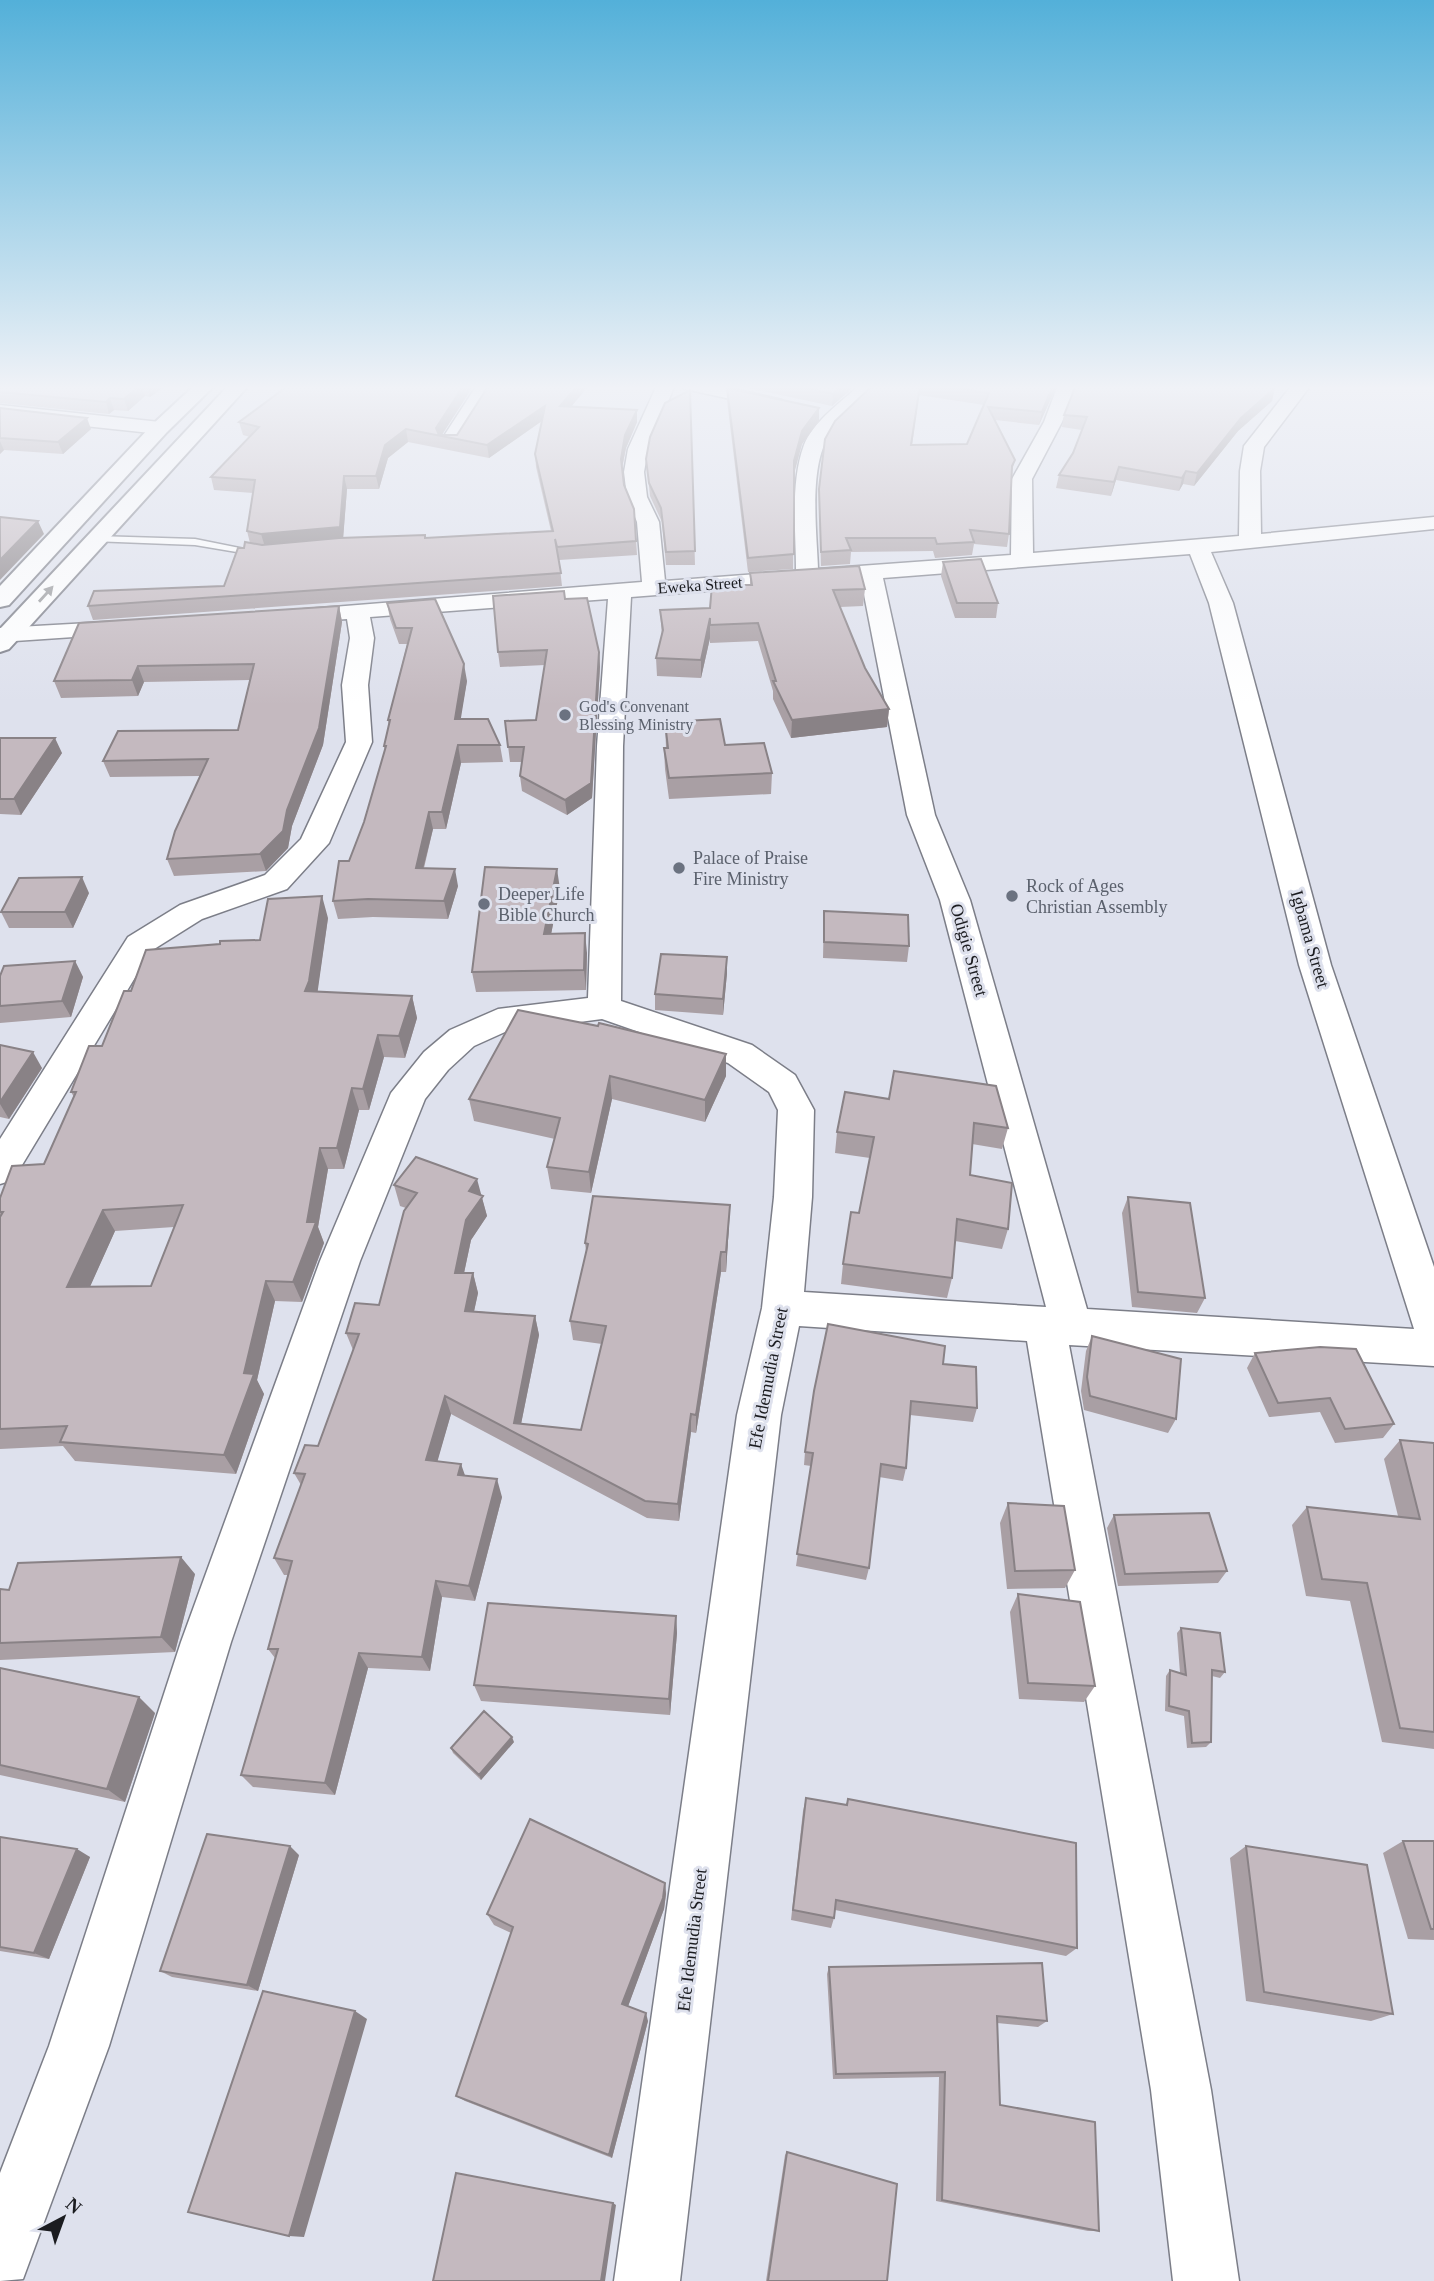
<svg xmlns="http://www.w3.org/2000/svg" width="1434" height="2281" viewBox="0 0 1434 2281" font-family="Georgia,serif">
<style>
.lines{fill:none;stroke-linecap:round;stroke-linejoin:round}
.service-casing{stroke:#7c7e88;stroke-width:3}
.minor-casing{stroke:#7c7e88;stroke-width:3}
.primary-casing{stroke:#7c7e88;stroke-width:4}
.service{fill:#fff;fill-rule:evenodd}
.minor{fill:#fff;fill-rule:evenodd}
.primary{fill:#fff;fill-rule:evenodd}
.wall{fill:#a99fa4;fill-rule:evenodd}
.shaded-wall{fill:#898286}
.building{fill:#c4b9bf;stroke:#898286;stroke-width:2;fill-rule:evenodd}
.oneway{fill:#98999b}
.worship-dot{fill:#6b7280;stroke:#dee1ed;stroke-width:2.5}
.labels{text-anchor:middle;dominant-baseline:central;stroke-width:6;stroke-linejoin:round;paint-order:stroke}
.far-street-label{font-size:16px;fill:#1b1c20;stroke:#dee1ed}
.far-worship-label{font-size:16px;fill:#5b616d;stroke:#dee1ed;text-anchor:start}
.worship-label{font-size:18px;fill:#5b616d;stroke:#dee1ed;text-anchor:start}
.street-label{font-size:18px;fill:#1b1c20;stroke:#dee1ed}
</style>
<rect width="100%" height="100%" fill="#dee1ed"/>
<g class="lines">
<defs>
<path id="service" d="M96 536 195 539 265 553 260 556 195 545 92 541 91 539Z"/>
<path id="minor" d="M477 385H495L457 446H443L440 442Z
M657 385H675L648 449 644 472 647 497 659 522 665 581 796 571C796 531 790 483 804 445 813 422 841 402 860 385H880L830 435C808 464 817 534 818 569L1011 555 1012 479 1044 422 1058 385H1076L1062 422 1032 479 1033 553 1239 536 1240 471 1244 446 1292 385H1311L1264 447 1260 471 1261 534 1434 517V529L1211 552 1233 603 1331 965 1434 1267V1366L1069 1345 1211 2090 1239 2281H1173L1151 2090 1027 1341 799 1326 781 1415 680 2281H614L737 1415 762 1308 774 1197 778 1110 769 1092 728 1063 602 1019 505 1032 474 1046 448 1070 425 1099 360 1261 231 1642 109 2046 23 2279 0 2281V2173L49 2046 181 1642 320 1261 391 1093 424 1052 450 1030 498 1009 588 998 597 746 608 599 370 617 374 638 368 685 372 742 329 843 287 889 202 919 151 951 13 1180 0 1184V1139L128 937 180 905 265 875 301 839 346 742 342 685 350 638 347 619 291 623 283 621 279 616 283 611 642 582 637 522 627 497 624 472 628 449ZM1190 554 1209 603 1299 965 1414 1329 1087 1309 970 900 935 815 883 578ZM861 579 907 815 940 900 1046 1307 804 1292 812 1197 814 1110 795 1075 752 1045 621 1001 623 746 631 597Z
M682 385H717L782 400 785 404 776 409 685 389Z
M0 405 160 422 169 428 160 434 0 417Z
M125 621 133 623 137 628 133 633 0 642V628Z"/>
<path id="primary" d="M195 385H215L167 432 9 605 0 607V586L153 424Z
M229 385H249L9 649 0 652V629Z"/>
</defs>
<use href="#service" class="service-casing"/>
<use href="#minor" class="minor-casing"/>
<use href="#primary" class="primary-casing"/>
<use href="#service" class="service"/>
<use href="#minor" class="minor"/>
<use href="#primary" class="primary"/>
</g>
<path class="wall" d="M0 385H167L150 397 145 396 128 411 114 410 109 414 0 403Z
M289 385H474L442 435H457L489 385H589L571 407 637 422 626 448 622 469 624 485 634 509 637 555 559 560 562 586 93 620 88 606 224 586 244 548 250 543 247 531 253 493 214 490 211 477 250 437 243 435 239 422ZM542 421 535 454 536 467 551 531 426 538 425 535 343 538 347 489H379L388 458 408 442 489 458Z
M734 385H856L832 406Z
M873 385H1057L1039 425 995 420 1015 460 1011 475 1009 534 1007 547 974 544 972 555 935 558 933 551 851 552 850 564 821 566 819 502V489ZM919 395 984 405 967 444 912 445Z
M1076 385H1276L1273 388H1275L1272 401 1238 431 1194 486 1183 484 1179 491 1116 480 1111 496 1056 488 1059 475 1073 453 1082 430 1062 427 1064 415Z
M727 388 819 421 802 444 794 472 793 569 748 572 727 401Z
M690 390 695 565H666L662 522 650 496 646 459Z
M0 408 91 429 63 454 4 450 0 454Z
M943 562 998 603 996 618H955L941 576Z
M750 573 865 589 863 606 840 607 865 668 889 709 887 727 791 738 773 699V691L758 641 710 643V638L701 678 657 676 656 658 662 636 660 610 710 608 750 585Z
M565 599 599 652 600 667 592 798 567 815 522 791 520 776 522 762H510L505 721 536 720 545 665 500 667 498 652Z
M387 603 467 681 460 719 500 745 503 762 461 763 446 829H433L424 868 458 886 448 919 373 917 338 919 333 901 364 822 385 751 384 746 389 725 388 720 407 644H399L390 619Z
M339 606 342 622 323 745 292 826 288 848 266 871 174 876 167 859 200 776 110 777 103 761 238 730 250 680 144 682 138 696 61 698 54 681Z
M665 722 725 745 772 773 771 794 669 799 665 769 664 748H666Z
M0 738 62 753 21 815 0 814Z
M560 889 551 934 587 953 586 990 476 992 472 972Z
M89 893 73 928H9L1 912Z
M824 911 909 946 907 962 823 958Z
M328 918 317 992 412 996 417 1018 405 1058 384 1057 369 1110H359L344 1169H328L318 1227 324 1243 302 1302 275 1301 257 1380 264 1394 236 1474 75 1461 63 1446 0 1449V1198L44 1164 74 1097 71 1092 102 1046 131 991 220 944 260 940ZM174 1227 151 1286H90L115 1231Z
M727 957V973L723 1015 655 1010V994Z
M75 961 83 977 71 1017 0 1023V976Z
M518 1010 726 1076 705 1122 612 1099 591 1193 551 1189 547 1167 555 1139 474 1121 469 1099Z
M0 1045 42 1068 9 1119 0 1117Z
M845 1092 1008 1128 1002 1149 972 1144 970 1175 1008 1229 1002 1249 955 1241 952 1278 947 1298 841 1284 843 1264 859 1213 870 1158 835 1153 837 1132Z
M394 1185 481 1195 487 1216 471 1240 464 1273H473L478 1293 474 1311 535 1316 539 1335 521 1424 581 1430 602 1344 573 1340 570 1321 586 1251 585 1243 729 1225 726 1272H721L696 1433 691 1432 679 1521 647 1518 451 1414 437 1461 502 1497 475 1601 442 1597 430 1671 368 1668 335 1795 253 1787 241 1775 275 1658 268 1649 288 1575H284L274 1558 301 1485 294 1473 318 1446 353 1350 346 1333 379 1305 406 1208 400 1206Z
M1128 1197 1205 1298 1197 1313 1132 1307 1122 1213Z
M1092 1336 1176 1419 1168 1433 1084 1410 1081 1391 1086 1351Z
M1255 1353 1394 1424 1383 1438 1335 1443 1320 1412 1269 1417 1247 1368Z
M943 1364 977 1408 973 1422 910 1415 906 1468 903 1481 879 1477 869 1568 866 1580 796 1566 811 1466 804 1465 805 1452Z
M1400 1440 1434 1443V1749L1382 1742 1350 1601 1306 1596 1292 1525 1307 1507 1398 1516 1384 1459Z
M1008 1503 1075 1570 1065 1588 1007 1589 1000 1523Z
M1114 1515 1227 1571 1218 1583 1118 1586 1107 1528Z
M195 1574 175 1652 0 1660V1589L9 1590Z
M1018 1594 1095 1686 1084 1702 1019 1699 1010 1612Z
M676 1616 677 1633 670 1715 481 1701 474 1685Z
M1181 1628 1225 1672 1220 1678 1212 1676 1211 1742 1206 1747 1187 1748 1184 1716 1165 1711 1166 1676 1170 1670 1180 1673 1177 1633Z
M0 1668 155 1713 125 1802 0 1775Z
M514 1742 481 1780 453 1753 451 1748Z
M806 1798 846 1805 848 1799 1077 1948 1066 1956 835 1910 834 1918 831 1928 791 1920 803 1811Z
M0 1837 90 1857 49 1959 0 1951Z
M1403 1841H1434V1940L1408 1939 1383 1853Z
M1246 1846 1393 2014 1371 2021 1246 2001 1230 1858Z
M299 1855 258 1991 172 1977 160 1971Z
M665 1883 666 1894 664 1909 628 2006 648 2021 612 2158 465 2101 456 2096 511 1933 494 1925 487 1914Z
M829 1967 1047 2021 1038 2027 997 2023 1000 2105 1099 2231H1088L936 2201 939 2077 833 2079 827 1974Z
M787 2152 887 2281H766L785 2155Z"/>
<path class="shaded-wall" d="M141 385H142L145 396 128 411 124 399Z
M146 385H167L150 397Z
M464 385H474L441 436 437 435 436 428Z
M578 385H589L561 419 560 406Z
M843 385H856L832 406 833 394Z
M1053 385H1057L1039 425 1042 412Z
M1275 388 1272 401 1238 431 1194 486 1197 473 1241 418Z
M110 398 114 410 109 414 106 402Z
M545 406 546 418 489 458 487 445Z
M819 408V421L802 444 794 474V461L802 431Z
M637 410V422L626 448 621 472V459L625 435Z
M87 418 91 429 63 454 58 442Z
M406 429 408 442 388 458 379 489 376 476 385 445Z
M0 441 4 450 0 454Z
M1119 467 1116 480 1111 496 1114 482Z
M1186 471 1183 484 1179 491 1182 478Z
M344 476 347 489 343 540 265 547 261 534Z
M38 521 44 534 0 580V560Z
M339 606 342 622 323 745 292 826 288 848 266 871 260 854 287 810Z
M710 618V638L701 678V660Z
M599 652 600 667 592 798 567 815 565 800Z
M464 664 467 681 458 736 455 719Z
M138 666 144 682 138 696 132 680Z
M889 709 887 727 791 738 792 720Z
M55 738 62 753 21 815 14 799Z
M458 745 461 763 446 829 442 812Z
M429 812 433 829 419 885 416 868Z
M455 869 458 886 448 919 444 901Z
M557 869 560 889 547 955 544 934Z
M82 877 89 893 73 928 65 912Z
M322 896 328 918 316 1003 305 991Z
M585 933 587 953 586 990 584 970Z
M727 957V973L723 1015V999Z
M75 961 83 977 71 1017 62 1001Z
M412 996 417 1018 405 1058 399 1036Z
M378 1035 384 1057 369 1110 363 1089Z
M33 1052 42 1068 9 1119 0 1104V1102Z
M726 1054V1076L705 1122V1100Z
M610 1076 612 1099 591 1193 589 1172Z
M352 1088 359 1110 344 1169 337 1148Z
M320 1148 328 1169 318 1227 324 1243 302 1302 293 1282 307 1222Z
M477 1179 487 1216 471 1240 460 1292 455 1273 469 1191Z
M730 1205 729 1225 726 1272V1252Z
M103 1210 115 1231 81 1307 67 1287Z
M721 1252V1272L696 1433V1415Z
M473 1273 478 1293 470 1330 465 1311Z
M266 1281 275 1301 257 1380 264 1394 236 1474 224 1455Z
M535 1316 539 1335 519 1434 514 1423Z
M445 1396 451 1414 433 1477 426 1460Z
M691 1414V1432L679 1521 678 1504Z
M461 1464 467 1481 458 1475Z
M497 1479 502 1497 475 1601 469 1586Z
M181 1557 195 1574 175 1652 161 1637Z
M436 1581 442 1597 430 1671 422 1657Z
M676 1616 677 1633 670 1715 669 1699Z
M359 1653 368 1668 335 1795 325 1783Z
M139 1697 155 1713 125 1802 107 1789Z
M512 1737 514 1742 481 1780 479 1775Z
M290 1846 299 1855 258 1991 247 1985Z
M77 1849 90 1857 49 1959 34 1953Z
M665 1883 666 1894 664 1909 626 2012 622 2004Z
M355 2011 367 2019 304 2237 289 2236Z
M646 2013 648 2021 612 2158 609 2155Z
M613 2203 616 2205 605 2281H601Z"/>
<path class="building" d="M0 385H141L124 399 110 398 106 402 0 392Z
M289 385H464L436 428 439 435H457L489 385H578L560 406 637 410 625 435 621 459 624 485 634 509 636 541 557 547 555 539 561 573 88 606 94 591 224 586 238 548H244L245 542 262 545 339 538 425 535V538L553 531 535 454 545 406 487 445 406 429 385 445 376 476H344L340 527 261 534 247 531 255 480 211 477 259 427 239 422Z
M793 385H843L833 394Z
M873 385H920L911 445 967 444 989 393 936 385H1053L1042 412 988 407 1015 460 1012 466 1009 534 970 530 974 542 937 544 935 538H846L851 550 821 552 819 489 825 439 835 421Z
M1076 385H1264V386L1275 388 1241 418 1197 473 1186 471 1182 478 1119 467 1114 482 1059 475 1073 453 1087 417 1064 415Z
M727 388 819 408 802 431 794 461V554L748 558Z
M690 390 695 551 666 552 661 508 649 483 646 459 650 437 665 403Z
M0 408 87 418 58 442 0 438Z
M0 517 38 521 0 560Z
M981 559 998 603H957L943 562Z
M859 566 865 589 833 590 865 668 889 709 792 720 773 681H776L758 623 710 625V618L701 660 656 658 663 630 660 610 710 608 712 585H752L750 573Z
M564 591 565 599 587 598 599 652 591 783 565 800 520 776 524 747H508L505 721 536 720 547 650 498 652 493 596Z
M435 599 464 664 455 719H488L500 745H458L442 812H429L416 868 455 869 444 901 368 899 333 901 339 861H349L364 822 386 746H384L390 720H388L412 628H396L387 603Z
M339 606 319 728 287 810 283 831 260 854 167 859 175 831 208 759 103 761 118 731 238 730 254 664 138 666 132 680 54 681 79 623Z
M720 719 725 745 764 743 772 773 669 778 664 748H668L665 722Z
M0 738H55L14 799H0Z
M485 867 557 869 544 934 585 933 584 970 472 972Z
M82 877 65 912H1L19 878Z
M322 896 309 981 305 991 412 996 399 1036 378 1035 363 1089 352 1088 337 1148H320L307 1222H316L293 1282 266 1281 244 1373 254 1374 224 1455 60 1442 67 1426 0 1429V1217L3 1212H0V1198L12 1166 44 1164 76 1092H71L89 1046H102L124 991H131L146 950 220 944V941L260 940 268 899ZM183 1205 151 1286 67 1287 103 1210Z
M824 911 908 915 909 946 824 942Z
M661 954 727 957 723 999 655 994Z
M75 961 62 1001 0 1006V976L4 966Z
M518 1010 598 1026 599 1023 726 1054 705 1100 610 1076 589 1172 547 1167 560 1118 469 1099Z
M0 1045 33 1052 0 1102Z
M894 1071 996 1086 1008 1128 974 1123 970 1175 1012 1183 1008 1229 957 1219 952 1278 843 1264 851 1212 859 1213 874 1137 837 1132 845 1092 889 1099Z
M416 1157 477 1179 469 1191 483 1196 466 1220 455 1273H473L465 1311 535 1316 514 1423 581 1430 606 1326 570 1321 588 1244 585 1243 593 1196 730 1205 726 1252H721L696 1415 691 1414 678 1504 645 1501 445 1396 426 1460 461 1464 458 1475 497 1479 469 1586 436 1581 422 1657 359 1653 325 1783 241 1775 278 1649H268L292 1561 274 1558 305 1474 294 1473 305 1445 318 1446 359 1334 346 1333 355 1303 379 1305 404 1211 417 1193 394 1185Z
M1128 1197 1190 1203 1205 1298 1138 1292Z
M828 1324 945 1346 943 1364 976 1367 977 1408 911 1401 906 1468 881 1464 869 1568 797 1554 813 1453 805 1452 814 1391Z
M1092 1336 1181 1359 1176 1419 1090 1396 1087 1377Z
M1320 1347 1356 1349 1394 1424 1345 1429 1330 1398 1278 1403 1255 1353Z
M1400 1440 1434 1443V1732L1400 1728 1367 1583 1322 1579 1307 1507 1420 1519Z
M1008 1503 1064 1506 1075 1570 1015 1571Z
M1209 1513 1227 1571 1125 1574 1114 1515Z
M181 1557 161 1637 0 1643V1589L9 1590 18 1563Z
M1018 1594 1080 1602 1095 1686 1028 1683Z
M488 1603 676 1616 669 1699 474 1685Z
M1181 1628 1220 1633 1225 1672 1212 1670 1211 1742 1192 1743 1189 1711 1169 1706 1170 1670 1186 1675Z
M0 1668 139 1697 107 1789 0 1765Z
M484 1711 512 1737 479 1775 451 1748Z
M806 1798 847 1805 848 1799 1076 1843 1077 1948 836 1900 834 1918 793 1910Z
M530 1819 665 1883 663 1898 622 2004 646 2013 609 2155 456 2096 513 1927 487 1914Z
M207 1834 290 1846 247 1985 160 1971Z
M0 1837 77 1849 34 1953 0 1947Z
M1403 1841H1434V1929H1431Z
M1246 1846 1367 1865 1393 2014 1264 1992Z
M1042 1963 1047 2021 997 2016 1000 2105 1095 2122 1099 2231 942 2200 945 2072 836 2074 829 1967Z
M263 1991 355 2011 289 2236 188 2212Z
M787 2152 897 2184 887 2281H768Z
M456 2173 613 2203 601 2281H433Z"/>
<defs><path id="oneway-solid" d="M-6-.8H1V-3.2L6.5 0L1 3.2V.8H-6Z" transform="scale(1.75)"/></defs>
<use class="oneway" href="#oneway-solid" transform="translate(46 594) rotate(-48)"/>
<linearGradient id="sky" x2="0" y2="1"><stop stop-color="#53b0d9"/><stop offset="0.55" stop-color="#f0f2f7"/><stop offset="1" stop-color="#f0f2f7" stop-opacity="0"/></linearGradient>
<rect width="1434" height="705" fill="url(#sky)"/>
<g class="worship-dot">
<circle cx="565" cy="715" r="7"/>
<circle cx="679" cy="868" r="7"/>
<circle cx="1012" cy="896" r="7"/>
<circle cx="484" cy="904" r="7"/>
</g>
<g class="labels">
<g class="far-street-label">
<text transform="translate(700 585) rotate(-4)">Eweka Street</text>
</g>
<g class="far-worship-label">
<text x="579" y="706">God's Convenant<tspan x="579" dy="18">Blessing Ministry</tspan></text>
</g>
<g class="worship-label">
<text x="693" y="858">Palace of Praise<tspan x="693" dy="21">Fire Ministry</tspan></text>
<text x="1026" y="886">Rock of Ages<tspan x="1026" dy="21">Christian Assembly</tspan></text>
<text x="498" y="894">Deeper Life<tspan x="498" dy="21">Bible Church</tspan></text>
</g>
<g class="street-label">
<text transform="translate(1310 939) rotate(74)">Igbama Street</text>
<text transform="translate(969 950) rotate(74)">Odigie Street</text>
<text transform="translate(768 1378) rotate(-79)">Efe Idemudia Street</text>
<text transform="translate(692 1940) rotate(-83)">Efe Idemudia Street</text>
</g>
</g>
<g transform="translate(63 2218) rotate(41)" stroke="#dee1ed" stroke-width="5" paint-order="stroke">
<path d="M0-5L12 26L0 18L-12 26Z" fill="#1b1c20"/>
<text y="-10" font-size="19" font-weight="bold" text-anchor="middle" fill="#1b1c20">N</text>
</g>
</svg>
